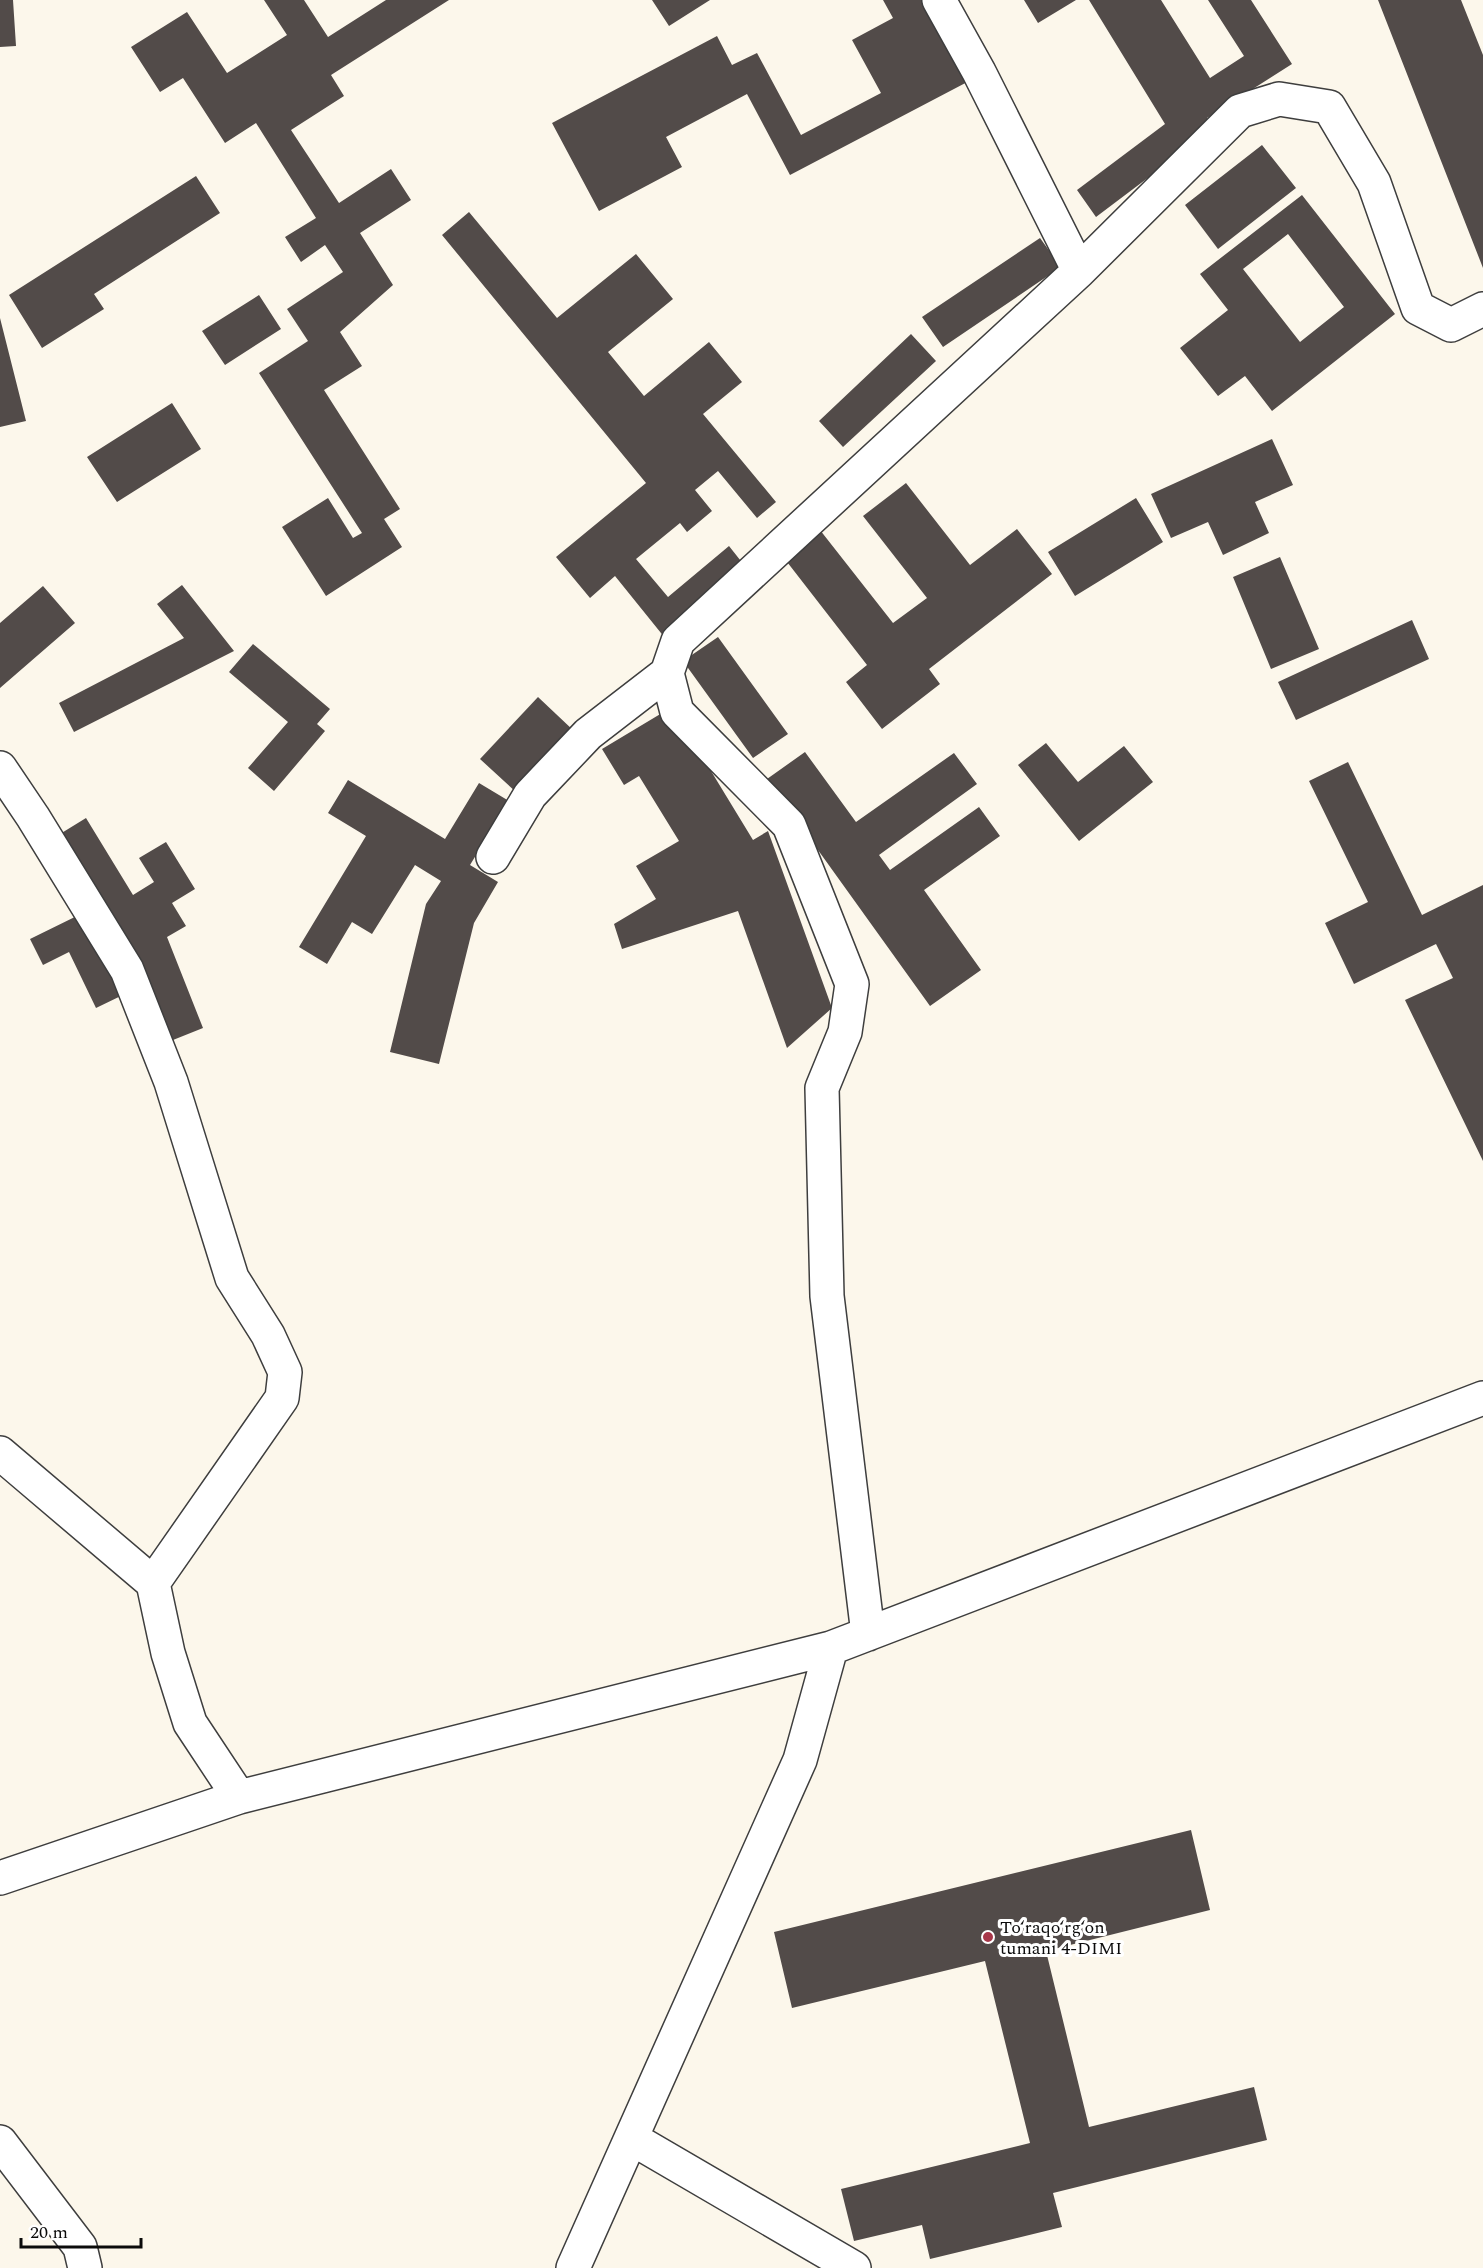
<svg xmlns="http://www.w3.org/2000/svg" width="1483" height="2268" viewBox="0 0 1483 2268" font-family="Spectral,serif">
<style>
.building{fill:#524b49;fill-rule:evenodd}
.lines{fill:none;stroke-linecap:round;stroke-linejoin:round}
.minor-casing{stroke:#3e3e3e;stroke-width:36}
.minor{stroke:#fff;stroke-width:33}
.poi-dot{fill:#a73749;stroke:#fff;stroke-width:2}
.labels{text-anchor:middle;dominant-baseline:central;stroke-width:6;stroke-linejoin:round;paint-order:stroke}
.poi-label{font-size:18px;fill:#0b0b0b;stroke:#fff;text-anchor:start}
</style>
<rect width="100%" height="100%" fill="#fcf7eb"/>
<path class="building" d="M0 0H13L16 46 0 47Z
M264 0H304L328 37 386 0H449L331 75 344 96 291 130 339 203 391 169 411 200 360 233 393 285 340 332 362 366 324 390 400 509 384 519 402 547 326 596 282 527 328 498 353 538 362 533 259 373 308 341 287 309 343 272 325 245 301 262 285 237 316 218 256 123 225 143 183 78 160 92 131 47 187 12 227 73 287 35Z
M652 0H710L669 26Z
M883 0H931L973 79 790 175 747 94 666 137 682 167 599 211 552 123 717 36 732 65 757 53 801 135 881 93 852 40 893 18Z
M1024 0H1076L1038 23Z
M1089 0H1161L1210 78 1244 56 1208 0H1251L1292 64 1207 118 1214 128 1096 217 1077 190 1165 124Z
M1378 0H1461L1483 55V268Z
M1262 145 1296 188 1218 249 1185 205Z
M196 176 220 213 94 294 104 309 42 348 9 295Z
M1302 195 1395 314 1272 411 1245 376 1218 396 1180 348 1228 310 1200 274ZM1288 234 1344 307 1300 342 1243 269Z
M469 212 557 318 636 254 673 299 608 352 644 396 709 342 742 382 703 414 776 502 757 518 718 471 695 490 712 511 687 532 680 523 636 559 668 597 729 546 748 570 665 638 615 576 590 598 556 557 646 483 442 235Z
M1040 238 1061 267 943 347 922 317Z
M259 295 281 329 225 365 202 331Z
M0 318 26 421 0 427Z
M911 334 936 361 843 447 819 421Z
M172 403 201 449 117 502 87 457Z
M1272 439 1293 485 1255 502 1269 533 1223 555 1208 522 1171 538 1151 494Z
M906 483 970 565 1017 529 1052 574 929 669 940 684 882 729 846 682 867 665 784 558 820 530 893 623 927 598 863 516Z
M1136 498 1163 542 1075 596 1048 552Z
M1280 557 1319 649 1271 669 1233 577Z
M182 585 234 651 74 732 59 703 184 638 157 604Z
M43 586 75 623 0 688V623Z
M1412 620 1429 659 1296 720 1278 682Z
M718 637 788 734 753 758 683 661Z
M253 644 330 709 317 724 325 731 274 791 248 768 288 722 229 672Z
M538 697 574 731 517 793 480 759Z
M672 707 753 840 768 831 832 1008 787 1048 738 911 622 949 614 924 656 899 636 866 679 841 639 776 624 785 602 749Z
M1046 743 1078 782 1124 746 1153 782 1079 841 1018 765Z
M805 752 856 822 954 753 977 784 879 855 890 870 979 807 1000 836 924 890 981 970 930 1006 767 779Z
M1348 762 1422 915 1483 885V1161L1405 1000 1453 978 1436 944 1354 984 1325 923 1368 902 1309 781Z
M348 780 445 839 479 783 509 801 470 865 498 882 474 923 439 1064 390 1052 426 904 441 881 415 865 372 934 352 922 327 964 299 947 366 836 328 813Z
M86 818 133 895 154 882 139 858 166 842 195 889 172 903 186 926 167 937 203 1028 168 1042 60 834Z
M87 911 127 993 96 1008 69 952 43 965 30 939Z
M1191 1830 1210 1910 1046 1951 1089 2127 1254 2087 1267 2140 1053 2193 1062 2227 930 2259 922 2225 854 2241 841 2189 1030 2143 985 1961 792 2008 774 1932Z"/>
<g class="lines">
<defs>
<path id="minor" d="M939 0 979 72 1079 271
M0 768 33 817 127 970 171 1082 232 1278 268 1335 285 1372 282 1398 153 1583 168 1653 190 1723 239 1797
M493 857 530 795 588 734 667 673
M0 1453 153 1583
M868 1634 827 1296 822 1088 845 1032 852 984 789 825 677 712 667 673 678 641 1079 271 1240 111 1279 99 1329 107 1374 183 1418 308 1451 325 1483 309
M0 1878 239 1797 831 1648 1483 1398
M631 2138 854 2268
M0 2142 80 2247 85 2268
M573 2268 800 1760 831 1648"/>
</defs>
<use href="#minor" class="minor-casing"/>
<use href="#minor" class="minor"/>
</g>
<circle class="poi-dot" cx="988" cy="1937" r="6"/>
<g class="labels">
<g class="poi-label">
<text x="1000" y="1927">To‘raqo‘rg‘on<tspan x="1000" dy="21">tumani 4-DIMI</tspan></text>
</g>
</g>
<path d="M21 2238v9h120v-9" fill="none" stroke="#0b0b0b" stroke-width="3"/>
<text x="30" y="2238" font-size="18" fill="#0b0b0b" stroke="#ffffff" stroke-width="4.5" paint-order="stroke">20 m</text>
</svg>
